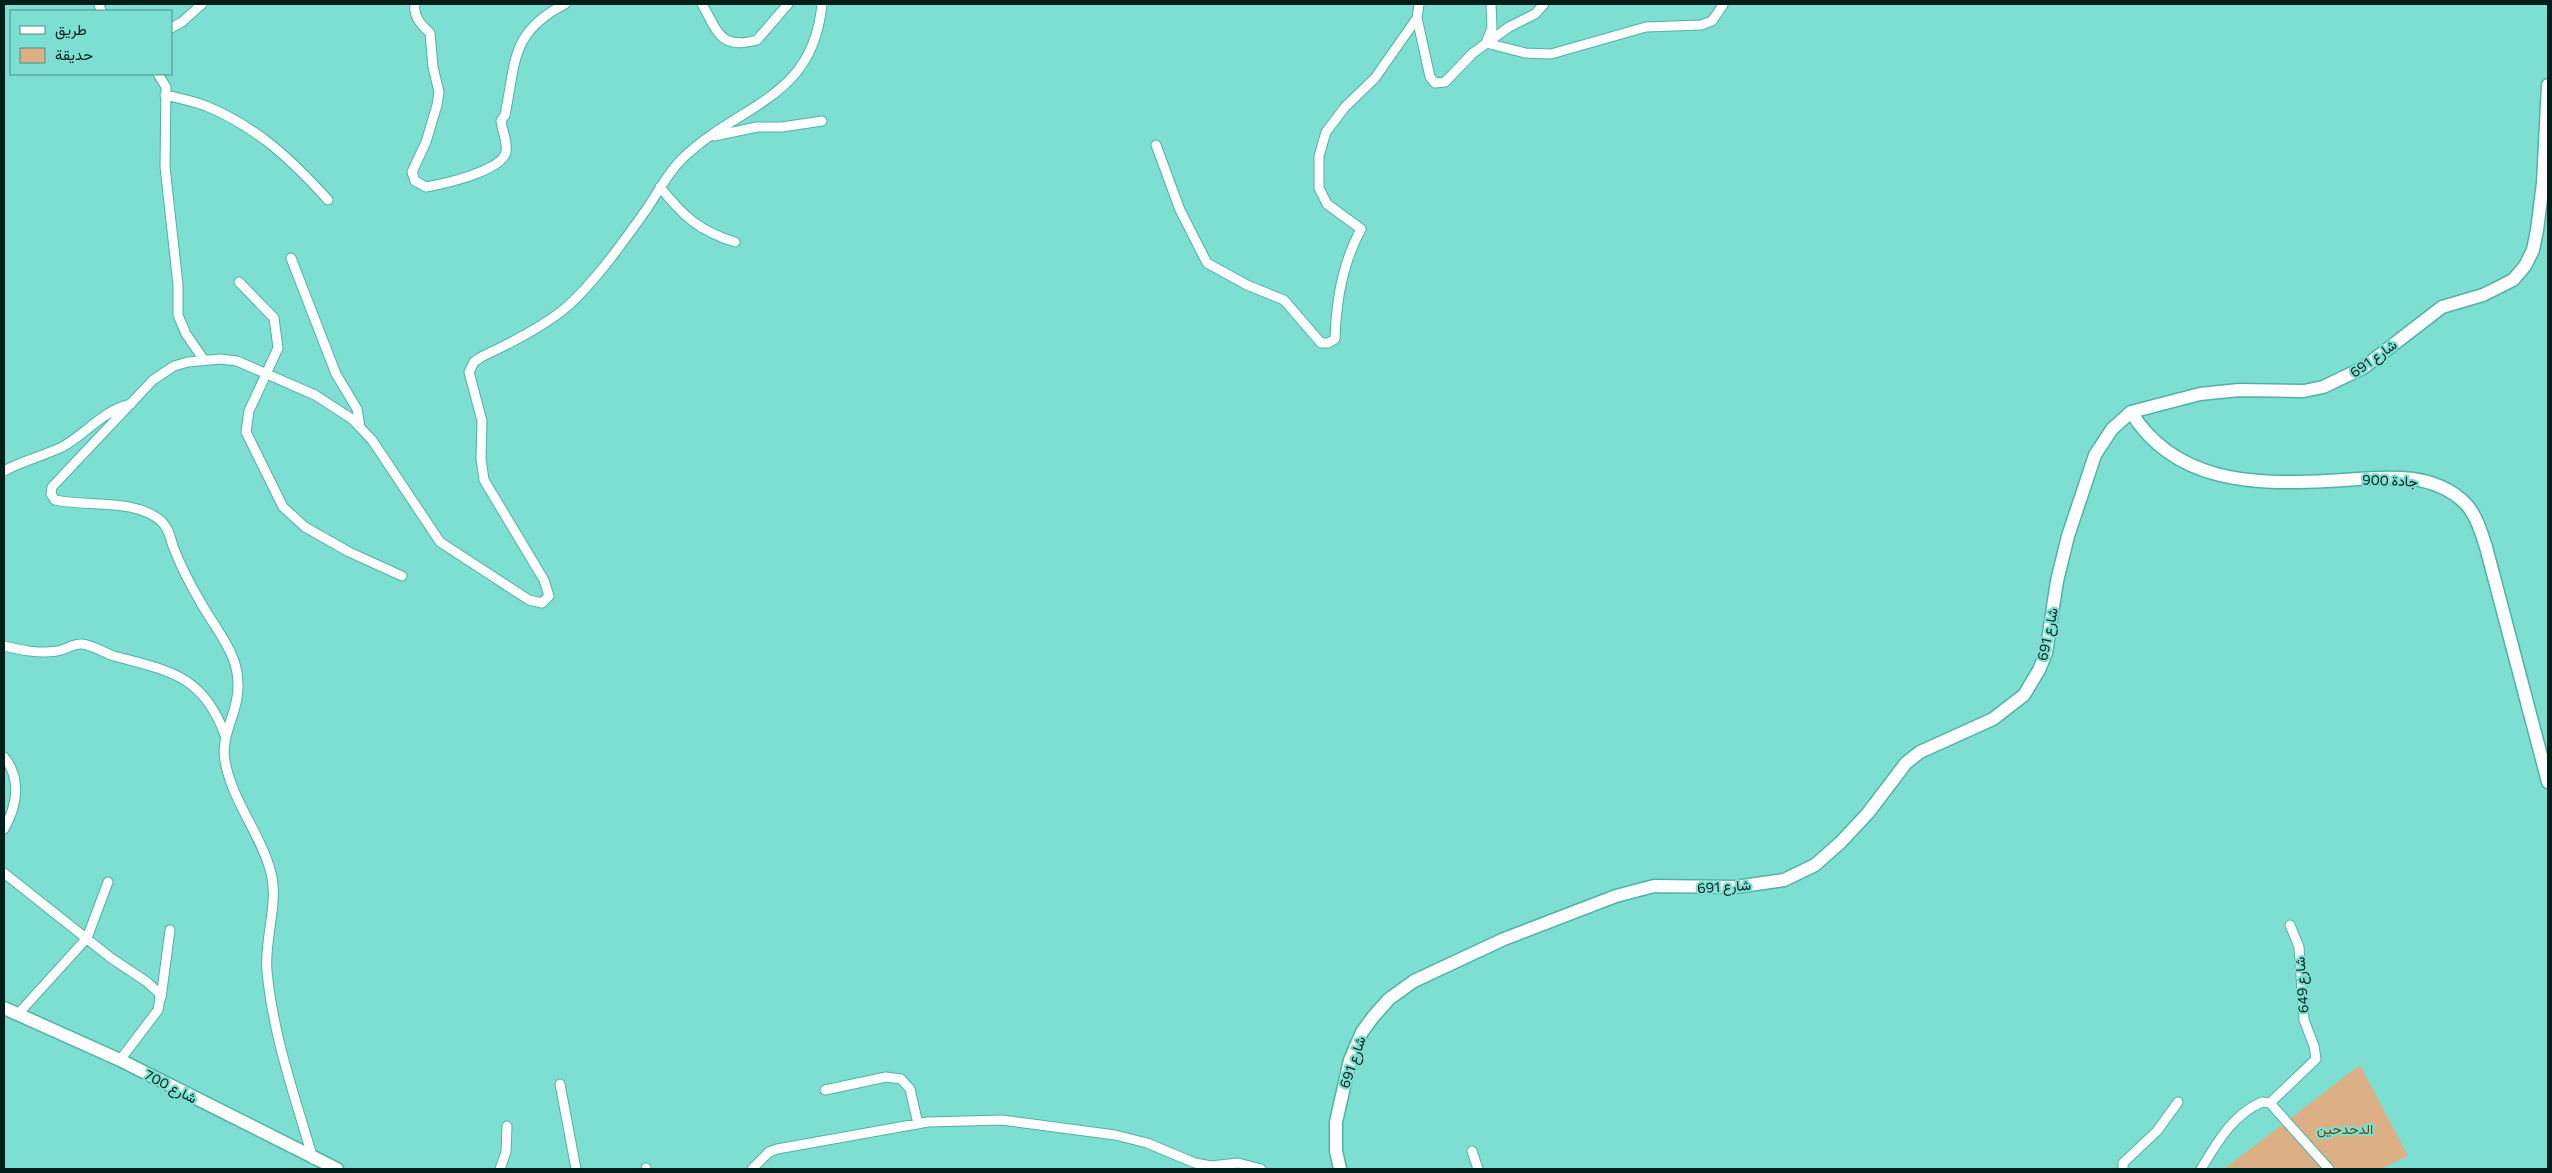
<svg xmlns="http://www.w3.org/2000/svg" width="2552" height="1173" viewBox="0 0 2552 1173" font-family="Commissioner,Vazirmatn,sans-serif">
<style>
.green{fill:#dcaf85}
.lines{fill:none;stroke-linecap:round;stroke-linejoin:round}
.street-casing{stroke:#4eb2a5;stroke-width:11}
.secondary-casing{stroke:#4eb2a5;stroke-width:15}
.street{stroke:#fff;stroke-width:9}
.secondary{stroke:#fff;stroke-width:12}
.labels{text-anchor:middle;dominant-baseline:central;stroke-width:4.5;stroke-linejoin:round;paint-order:stroke}
.street-label{font-size:14px;fill:#001e1a;stroke:#7ddfd1}
.park-label{font-size:14px;fill:#744200;stroke:#7ddfd1}
</style>
<rect width="100%" height="100%" fill="#7ddfd1"/>
<path class="green" d="M2360 1065 2408 1156 2381 1169H2224Z"/>
<g class="lines">
<defs>
<path id="street" d="M99 4 101 11
M415 4C413 16 421 25 430 33L433 67 439 92 437 105 426 142 412 172 415 181 426 187C443 184 502 171 506 152 508 143 502 130 501 121L505 115C516 62 510 32 565 4
M702 4C718 32 720 50 757 40L788 4
M1491 4 1492 28 1486 43 1525 53 1551 54 1646 27 1701 25 1712 21 1723 5
M1417 18 1430 77 1435 83 1445 82 1473 53 1509 27 1535 14 1544 4
M171 28 182 22 202 4
M158 74 166 87 165 167 178 285V315L186 334 204 360
M165 95C179 98 193 101 206 106 257 127 292 160 328 200
M714 136 757 127H782L822 121
M1156 145 1180 210 1207 263 1247 285 1284 300 1321 343H1328L1335 339C1336 301 1343 262 1361 229L1327 204 1319 188V156L1326 132 1345 107 1375 78 1417 18 1419 4
M660 187C683 216 699 231 735 242
M291 258 336 374 357 409 360 427
M239 282 274 318 278 348 249 411 246 432 283 507 305 527 349 552 402 576
M4 471C22 461 43 456 62 447 86 434 103 410 131 404
M4 646C21 650 39 654 57 651 65 650 74 643 82 644 93 645 104 653 114 656 170 671 203 675 225 735
M4 757C22 779 17 806 4 829
M4 873 111 958 147 982 159 993 160 998 158 1010 120 1060
M161 998 170 930
M18 1014 87 938 108 882
M560 1084 576 1169
M825 1090 886 1077 901 1079 910 1089 918 1124
M2270 1103 2329 1169
M1472 1151 1478 1169
M313 1159C295 1097 273 1036 267 971 264 939 279 903 271 873 261 834 232 801 225 761 220 734 239 712 238 685 238 675 236 666 233 658 225 638 211 621 201 603 191 586 180 565 173 546 170 537 169 529 162 522 137 498 86 507 55 500L51 494 52 487 153 380 174 366 188 362 220 359 237 361 315 395 352 419 372 440 440 542 529 600 542 603 549 596 544 580 484 480 481 459 482 421 469 372 474 362 481 357C509 344 539 329 563 310 592 286 624 241 646 210 658 193 667 173 683 158 740 103 813 100 822 4
M646 1168V1169
M500 1169 506 1152 507 1126
M752 1169 769 1152 777 1149 928 1122 1002 1120 1115 1135 1147 1143 1195 1163 1211 1166 1238 1163 1261 1169
M2123 1169V1163L2157 1131 2178 1102
M2201 1169C2217 1143 2232 1115 2262 1102L2270 1103 2316 1059 2314 1046 2304 1020 2299 947 2290 925"/>
<path id="secondary" d="M2131 412C2174 482 2252 485 2327 481 2373 479 2428 467 2465 503 2476 514 2481 532 2486 547L2548 782
M4 1008 120 1060 337 1169
M1340 1169 1336 1151V1122L1350 1060 1362 1032 1373 1017 1389 999 1414 981 1504 939 1616 896 1654 886 1735 887 1784 880 1815 865 1841 842 1868 813 1906 763 1920 752 1993 719 2024 695 2039 670 2046 653 2057 581 2068 536 2095 455 2112 429 2131 412 2200 394 2239 390 2304 391 2323 387 2363 368 2442 307 2483 295 2513 280 2525 266 2533 250 2537 230 2543 183 2548 85"/>
</defs>
<use href="#street" class="street-casing"/>
<use href="#secondary" class="secondary-casing"/>
<use href="#street" class="street"/>
<use href="#secondary" class="secondary"/>
</g>
<g class="labels">
<g class="street-label">
<text transform="translate(2373 358) rotate(-36)">شارع 691</text>
<text transform="translate(2390 480) rotate(2)">جادة 900</text>
<text transform="translate(2047 634) rotate(-78)">شارع 691</text>
<text transform="translate(1724 886) rotate(-4)">شارع 691</text>
<text transform="translate(2301 985) rotate(-94)">شارع 649</text>
<text transform="translate(1352 1062) rotate(-71)">شارع 691</text>
<text transform="translate(171 1086) rotate(27)">شارع 700</text>
</g>
<g class="park-label">
<text x="2345" y="1128">الدحدحين</text>
</g>
</g>
<rect width="2552" height="1173" fill="none" stroke="#001e1a" stroke-width="10"/>
<rect x="10" y="10" width="162" height="65" fill="#7ddfd1" stroke="#4b9288"/>
<rect x="20" y="26" width="25" height="8" fill="#ffffff" stroke="#4b9288"/>
<text x="55" y="35" font-size="15" fill="#001e1a">طريق</text>
<rect x="20" y="48" width="25" height="15" fill="#dcaf85" stroke="#4b9288"/>
<text x="55" y="60" font-size="15" fill="#001e1a">حديقة</text>
</svg>
